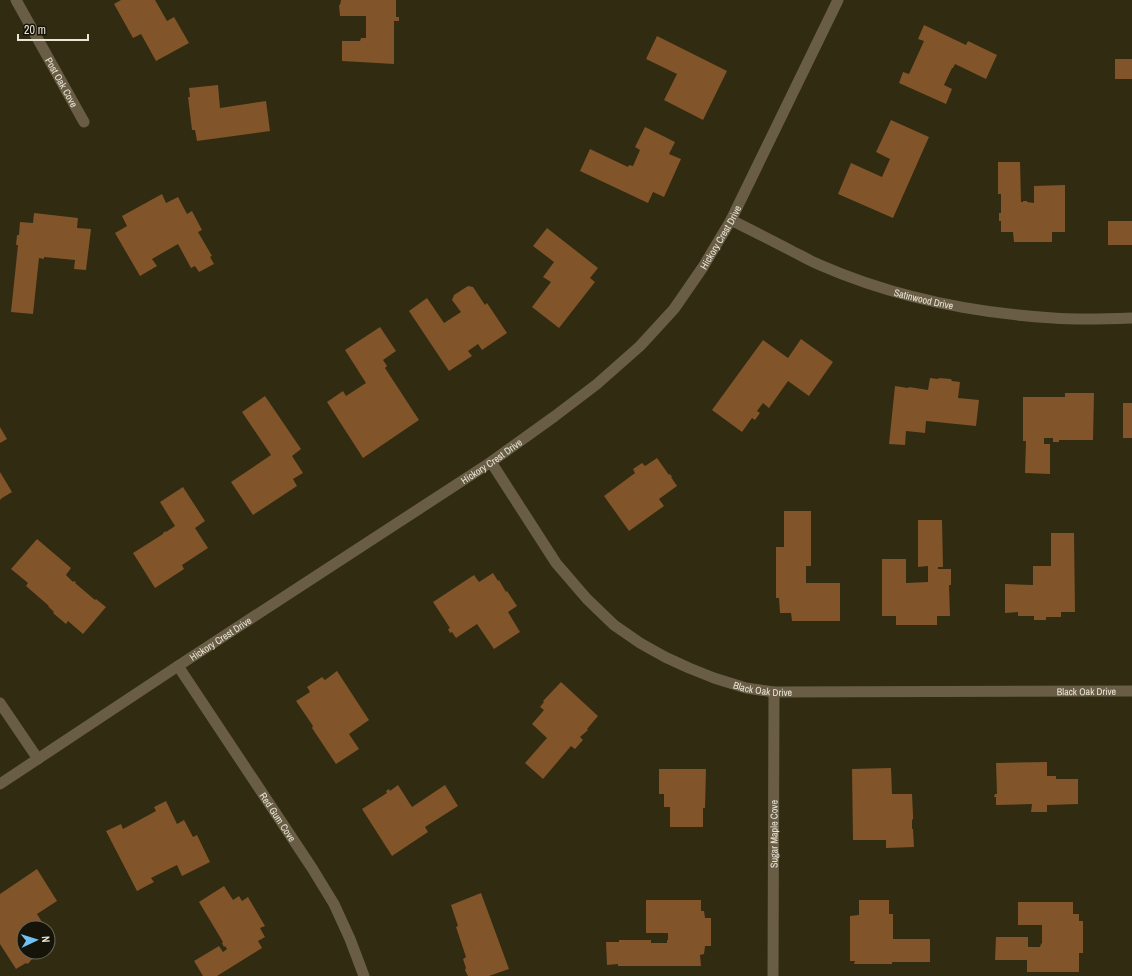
<svg xmlns="http://www.w3.org/2000/svg" width="1132" height="976" viewBox="0 0 1132 976" font-family="'Archivo Narrow',sans-serif">
<style>
.building{fill:#81542a}
.lines{fill:none;stroke-linecap:round;stroke-linejoin:round}
.minor{stroke:#695d46;stroke-width:11}
.labels{text-anchor:middle;dominant-baseline:central;stroke-width:3.5;stroke-linejoin:round;paint-order:stroke}
.street-label{font-size:10px;fill:#e9e6d6;stroke:#161409}
</style>
<rect width="100%" height="100%" fill="#312b11"/>
<path class="building" d="M121 0H155L167 21 174 17 189 43 156 61 141 34 133 38 114 4Z
M341 0H396V17H399V21H394V64L342 61V41H360L361 38H366V16H340L339 5H340Z
M924 25 966 45 968 41 997 55 986 79 955 64 953 68H952L944 85 952 89 946 104 899 83 903 72 909 74 924 41 918 39Z
M657 36 727 71 703 120 664 100 677 74 646 59Z
M1115 59H1132V79H1115Z
M218 85 220 108 266 101 270 131 197 141 195 130H192L188 97H190L189 88Z
M891 120 929 137 893 218 838 194 851 163 882 177 890 159 876 152Z
M645 127 675 142 669 154 681 159 664 197 653 192 648 203 580 171 590 149 628 167 629 165 633 166 640 150 635 147Z
M998 162H1020L1021 202H1023V201H1027V202L1034 203V186L1065 185V232H1052V242H1014L1013 232H1001V221H999V213H1001V194H998Z
M162 194 166 203 178 197 187 214 192 211 202 230 198 232 212 256 210 257 214 264 199 272 195 266 191 268 178 244 152 259 157 266 140 276 115 233 127 226 122 216Z
M34 213 78 218 77 228 91 229 86 270 74 269 75 260 44 257V259L39 258 33 314 11 312 18 245H16L17 235H19L20 222 33 223Z
M1108 221H1132V245H1108Z
M547 228 598 268 590 278 595 282 559 328 532 307 551 282 543 277 554 262 533 246Z
M468 286 473 287 485 305 487 303 507 333 482 350 478 344 468 351 472 356 449 371 409 311 427 298 444 323 461 312 452 300 454 295Z
M380 327 396 351 383 360 387 366 385 368 419 420 363 458 327 402 343 391 346 396 366 383 345 350Z
M801 339 833 362 809 396 788 381 769 408 763 403 757 411 760 413 755 420 752 418 742 432 712 410 763 340 788 358Z
M930 378 938 379 939 378 951 379 952 381 960 382 958 398 979 400 976 426 926 421 925 433 906 431 905 445 889 444 895 386 908 388 909 387 928 390Z
M1065 393H1094L1093 440H1059V442H1053V438H1044V444H1050V474L1025 473 1026 441H1023V397H1065Z
M265 396 301 449 292 456 303 473 293 479 297 486 253 515 231 482 271 455 242 412Z
M1123 403H1132V438H1123Z
M0 427 7 439 0 443Z
M657 458 669 475 670 474 672 477H671L677 486 659 499 664 506 629 531 604 496 635 473 633 469 642 463 645 466Z
M0 472 12 492 2 498 0 500Z
M183 487 205 521 195 528 208 548 182 565 184 569 155 588 133 553 163 534V533L166 531V532L175 526 160 502Z
M784 511H811V566H806V583H840V621H792L791 613H780L779 598H776V547H784Z
M918 520H942L943 567H938V569H951V585H949L950 616H937V625H896V616H882V559H906V583L928 582V566L918 567Z
M1051 533H1074L1075 612H1061V617H1046V620H1034V616H1018V612L1005 613V584L1033 585V566H1051Z
M37 539 71 568 66 575 73 582 74 581 76 582 75 583 95 600 96 599 106 607 83 634 68 621 66 624 53 613 54 612 48 606H49L26 586 28 583 11 569Z
M493 573 498 581 499 580 506 592 507 591 517 606 508 612 520 632 494 649 477 624 456 638 452 632 450 633 448 629 450 628 433 602 474 575 479 582Z
M337 671 369 720 349 734 359 749 336 764 312 728 313 726 296 701 310 692 307 687 322 677 325 680Z
M561 682 598 716 587 729 588 730 580 737 583 740 575 749 571 746 543 779 525 763 547 738 532 724 544 710 540 707 544 702 543 701Z
M1047 762V776H1056V779H1078V804L1047 805V812H1031L1032 804 996 805V797H994L995 794H997L996 763Z
M891 768 892 794H912L913 815V819L912 820V829H913L914 847 886 848V840H853L852 769Z
M659 769H706L705 808H703V827H670V807H664V794H659Z
M398 785 412 807 445 785 458 806 425 827 428 832 392 856 362 809 387 793 386 791 389 789 390 791Z
M166 801 177 824 184 820 193 837 197 835 210 862 182 876 177 865 151 878 154 882 137 891 106 831 121 824 123 829 156 811 154 807Z
M37 869 57 901 37 914 42 922 33 928H24V952H40L41 953 30 961V962L27 964 26 963 16 969 0 944V894Z
M224 886 233 900 239 896 242 901 248 897 265 926 260 928 265 937 258 941 262 948 217 976H203L194 961 219 946 223 952 227 949 225 946 224 947 222 943 223 942 199 902Z
M481 893 509 969 489 976H468L465 970 466 968 463 959 466 957 456 927 458 926 451 905Z
M646 900H701V911H704L705 918H711V946H705L704 954 700 955 701 966H618V964L607 965 606 942H619V940H651V943H667V940H668V933H646Z
M859 900H889V914H893V939H930V962H892V964H854L855 961H850V916L859 915Z
M1018 902H1073V914H1079V921H1083V953H1079V972H1027V960H995L996 937H1028V947H1040L1041 944 1042 943V925H1018Z"/>
<g class="lines">
<g class="minor">
<path id="s1" d="M16 0 84 122"/>
<path id="s2" d="M731 220C751 230 771 240 790 250 800 255 810 261 820 265 893 297 974 313 1053 318 1079 320 1106 319 1132 318"/>
<path id="s3" d="M491 462 556 563 587 599 614 625 640 643 665 657 689 668 714 678 746 688 774 692 1132 691"/>
<path id="s4" d="M178 666 312 868 334 904 350 939 364 976"/>
<path d="M0 703 38 759"/>
<path id="s5" d="M0 784 178 666 491 462 555 416 597 384 640 346 674 309 703 267 731 220 838 0"/>
<path id="s6" d="M773 976 774 692"/>
</g>
</g>
<g class="labels">
<g class="street-label">
<text stroke="none"><textPath href="#s1" startOffset="94">Post Oak Cove</textPath></text>
<text stroke="none"><textPath href="#s5" startOffset="912">Hickory Crest Drive</textPath></text>
<text stroke="none"><textPath href="#s2" startOffset="209">Satinwood Drive</textPath></text>
<text stroke="none"><textPath href="#s5" startOffset="588">Hickory Crest Drive</textPath></text>
<text stroke="none"><textPath href="#s5" startOffset="264">Hickory Crest Drive</textPath></text>
<text stroke="none"><textPath href="#s3" startOffset="369">Black Oak Drive</textPath></text>
<text stroke="none"><textPath href="#s3" startOffset="693">Black Oak Drive</textPath></text>
<text stroke="none"><textPath href="#s4" startOffset="181">Red Gum Cove</textPath></text>
<text stroke="none"><textPath href="#s6" startOffset="142">Sugar Maple Cove</textPath></text>
</g>
</g>
<g transform="translate(36 940) rotate(86)"><circle r="19" fill="#161409" stroke="#6a685b"/>
<path d="M0-3L7 15L0 10L-7 15Z" fill="#71c1f4"/>
<text y="-6" font-size="11" font-weight="bold" text-anchor="middle" fill="#e9e6d6">N</text>
</g>
<path d="M18 34v6h70v-6" fill="none" stroke="#e9e6d6" stroke-width="2"/>
<text x="24" y="34" font-size="12" fill="#e9e6d6" stroke="#161409" stroke-width="3" paint-order="stroke">20 m</text>
</svg>
